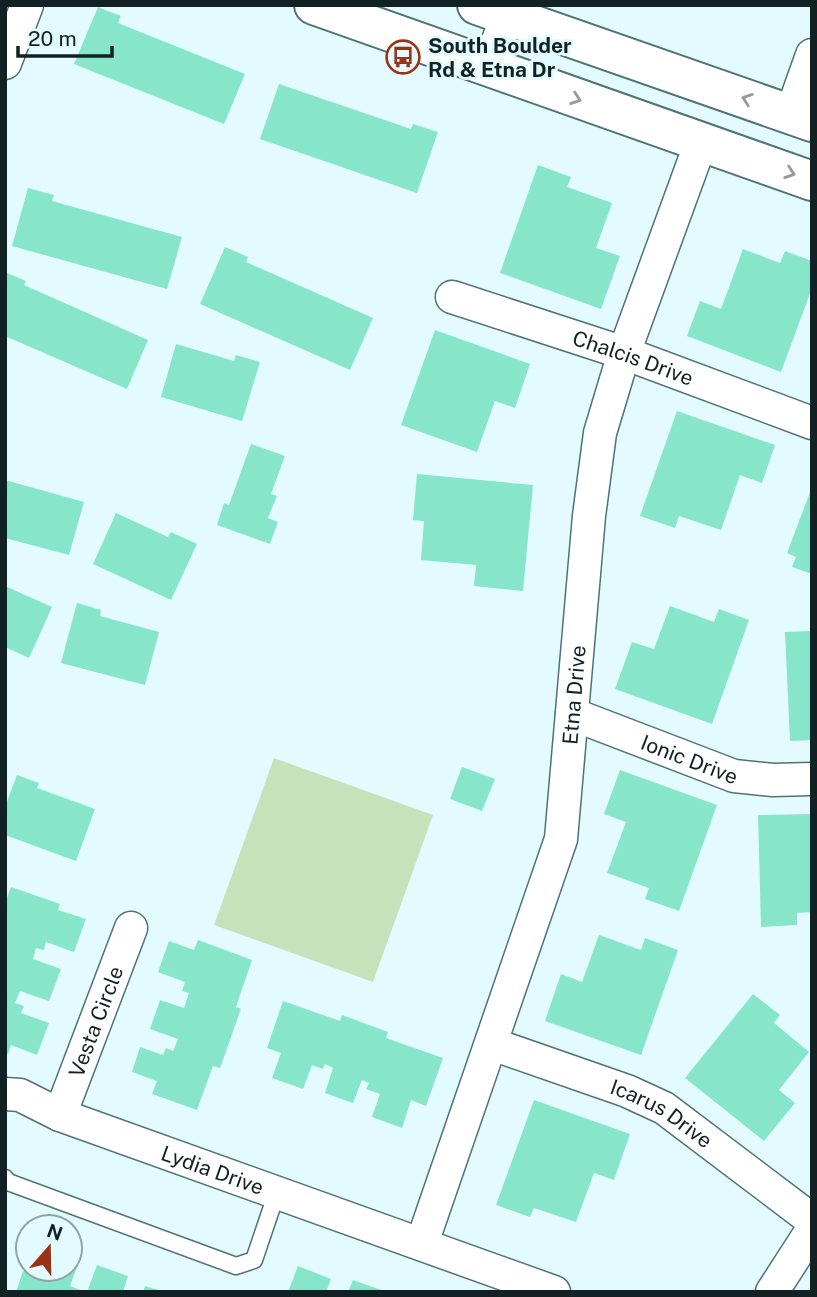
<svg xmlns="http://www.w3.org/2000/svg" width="817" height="1297" viewBox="0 0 817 1297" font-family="'Public Sans',sans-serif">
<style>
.green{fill:#c5e3bb}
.building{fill:#87e6c9}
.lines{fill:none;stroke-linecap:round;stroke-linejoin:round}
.lane-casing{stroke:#4e7277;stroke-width:19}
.street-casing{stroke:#4e7277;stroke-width:35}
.primary-casing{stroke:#4e7277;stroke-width:42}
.lane{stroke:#fff;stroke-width:16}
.street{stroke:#fff;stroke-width:32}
.primary{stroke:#fff;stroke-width:38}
.oneway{stroke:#949b9c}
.labels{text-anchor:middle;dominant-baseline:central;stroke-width:6;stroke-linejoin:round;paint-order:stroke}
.poi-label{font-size:21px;font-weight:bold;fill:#122123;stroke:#e3fbfe;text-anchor:start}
.street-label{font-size:21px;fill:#122123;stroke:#e3fbfe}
</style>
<rect width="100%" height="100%" fill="#e3fbfe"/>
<path class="green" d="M274 758 433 815 373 982 214 925Z"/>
<path class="building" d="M98 7 121 16 118 23 245 74 224 124 74 64Z
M279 84 411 129 413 124 438 132 417 193 260 139Z
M538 165 571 177 567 187 612 203 596 248 620 256 601 309 500 273Z
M28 188 54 195 52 201 182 237 167 289 12 246Z
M225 247 248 257 246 262 373 318 350 370 200 304Z
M743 249 780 263 785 251 812 261V288L781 372 687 336 700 301 721 309Z
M5 272 26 281 24 285 148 340 127 389 5 336Z
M435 330 530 364 515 408 495 401 477 452 401 425Z
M176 344 234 361 236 355 260 362 242 421 161 397Z
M677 411 775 445 762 483 740 475 721 530 679 516 675 528 640 516Z
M251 444 285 456 271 494 277 496 268 518 278 522 270 544 217 525 224 503 229 505Z
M417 474 533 485 523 591 474 586 476 565 421 560 424 521 413 520Z
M5 480 84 502 69 555 5 538Z
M812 487V574L792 567 796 557 787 553Z
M116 513 168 537 171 532 197 544 171 600 93 564Z
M5 586 52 607 29 658 5 647Z
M77 603 101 610 100 616 159 632 145 685 61 663Z
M670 606 714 622 719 609 749 620 712 724 615 689 632 642 654 649Z
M812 631V740L790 741 785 632Z
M462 767 495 779 482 811 450 799Z
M620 770 717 805 679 911 645 899 649 888 607 873 626 822 604 814Z
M17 775 39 783 37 788 95 809 76 861 5 835V807Z
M812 814V912L797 913V925L761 927 758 815Z
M11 887 60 904 58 910 86 919 74 952 46 942 44 950 36 948 33 959 61 969 49 1001 20 991 15 1003 24 1006 21 1013 49 1023 37 1055 11 1045 8 1054 5 1052V903Z
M599 935 641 950 645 938 678 950 641 1055 545 1021 561 974 582 982Z
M198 940 252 960 236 1007 241 1009 220 1068 213 1066 197 1110 152 1094 157 1081 132 1072 140 1047 163 1055 166 1048 173 1051 178 1039 150 1029 160 1000 184 1008 189 993 182 991 185 982 158 972 169 941 194 950Z
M753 994 780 1015 774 1023 809 1052 779 1090 795 1103 764 1141 685 1078Z
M283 1001 340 1021 342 1015 388 1032 386 1038 443 1058 426 1106 411 1100 402 1128 372 1117 380 1094 366 1089 369 1083 362 1080 353 1103 325 1093 333 1068 325 1064 323 1069 312 1065 303 1089 272 1078 281 1053 267 1048Z
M534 1100 630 1134 614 1180 594 1173 576 1222 534 1208 530 1217 496 1205Z
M70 1261 78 1264 70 1286 85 1292H16L23 1271 37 1275 39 1269H70Z
M97 1265 128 1276 123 1292H87Z
M298 1266 331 1279 326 1292H288Z
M353 1280 384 1291V1292H348Z
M145 1286 162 1291V1292H143Z"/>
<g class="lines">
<defs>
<path id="lane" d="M5 1178 8 1182 236 1266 254 1260 277 1192"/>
<g id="street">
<path d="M5 63 27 5"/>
<path d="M488 68 511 5"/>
<path d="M791 114 812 55"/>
<path id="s1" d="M452 297 624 353 812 423"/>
<path id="s2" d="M572 714 734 776 773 780 812 779"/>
<path id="s3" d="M492 1044 627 1091 664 1108 812 1220"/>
<path id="s4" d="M5 1094 20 1095 60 1115 554 1292"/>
<path id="s5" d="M60 1115 131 928"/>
<path id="s6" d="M422 1243 561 839 589 516 600 433 624 353 701 142"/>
<path d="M772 1292 812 1230"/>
</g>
<path id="primary" d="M314 5 812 181
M477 5 812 122"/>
</defs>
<use href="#lane" class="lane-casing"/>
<use href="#street" class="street-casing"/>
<use href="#primary" class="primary-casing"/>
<use href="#lane" class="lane"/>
<use href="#street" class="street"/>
<use href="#primary" class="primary"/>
</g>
<defs><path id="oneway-chevron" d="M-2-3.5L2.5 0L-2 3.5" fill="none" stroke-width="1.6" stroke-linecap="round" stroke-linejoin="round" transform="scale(1.75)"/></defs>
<g class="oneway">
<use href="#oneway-chevron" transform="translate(576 99) rotate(19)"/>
<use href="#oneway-chevron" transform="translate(747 99) rotate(-161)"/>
<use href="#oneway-chevron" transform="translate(790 173) rotate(19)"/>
</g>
<defs>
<symbol id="bus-ring" viewBox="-11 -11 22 22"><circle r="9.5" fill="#e3fbfe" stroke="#9a3216" stroke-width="1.5"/><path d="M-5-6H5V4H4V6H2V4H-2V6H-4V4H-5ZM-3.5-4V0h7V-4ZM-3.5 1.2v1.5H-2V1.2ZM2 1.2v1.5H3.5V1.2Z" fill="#9a3216"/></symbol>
</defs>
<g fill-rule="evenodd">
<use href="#bus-ring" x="384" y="38" width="38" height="38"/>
</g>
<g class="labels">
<g class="poi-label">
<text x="428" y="45">South Boulder<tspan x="428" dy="24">Rd &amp; Etna Dr</tspan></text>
</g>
<g class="street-label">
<text stroke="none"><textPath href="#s1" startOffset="191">Chalcis Drive</textPath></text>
<text stroke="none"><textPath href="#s6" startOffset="572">Etna Drive</textPath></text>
<text stroke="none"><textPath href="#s2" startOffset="126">Ionic Drive</textPath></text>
<text stroke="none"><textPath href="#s5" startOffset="100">Vesta Circle</textPath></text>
<text stroke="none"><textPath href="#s3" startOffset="184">Icarus Drive</textPath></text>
<text stroke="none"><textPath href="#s4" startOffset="222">Lydia Drive</textPath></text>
</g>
</g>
<rect width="817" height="1297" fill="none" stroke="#122123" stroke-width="14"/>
<g transform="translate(49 1248) rotate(20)"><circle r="33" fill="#e3fbfe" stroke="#8fa4a6" stroke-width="2"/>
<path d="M0-5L12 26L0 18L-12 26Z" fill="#9a3216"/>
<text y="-10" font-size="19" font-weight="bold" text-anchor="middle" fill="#122123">N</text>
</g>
<path d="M18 46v10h94v-10" fill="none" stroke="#122123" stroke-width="3.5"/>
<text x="28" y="46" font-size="21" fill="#122123" stroke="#e3fbfe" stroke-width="5" paint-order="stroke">20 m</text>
</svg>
